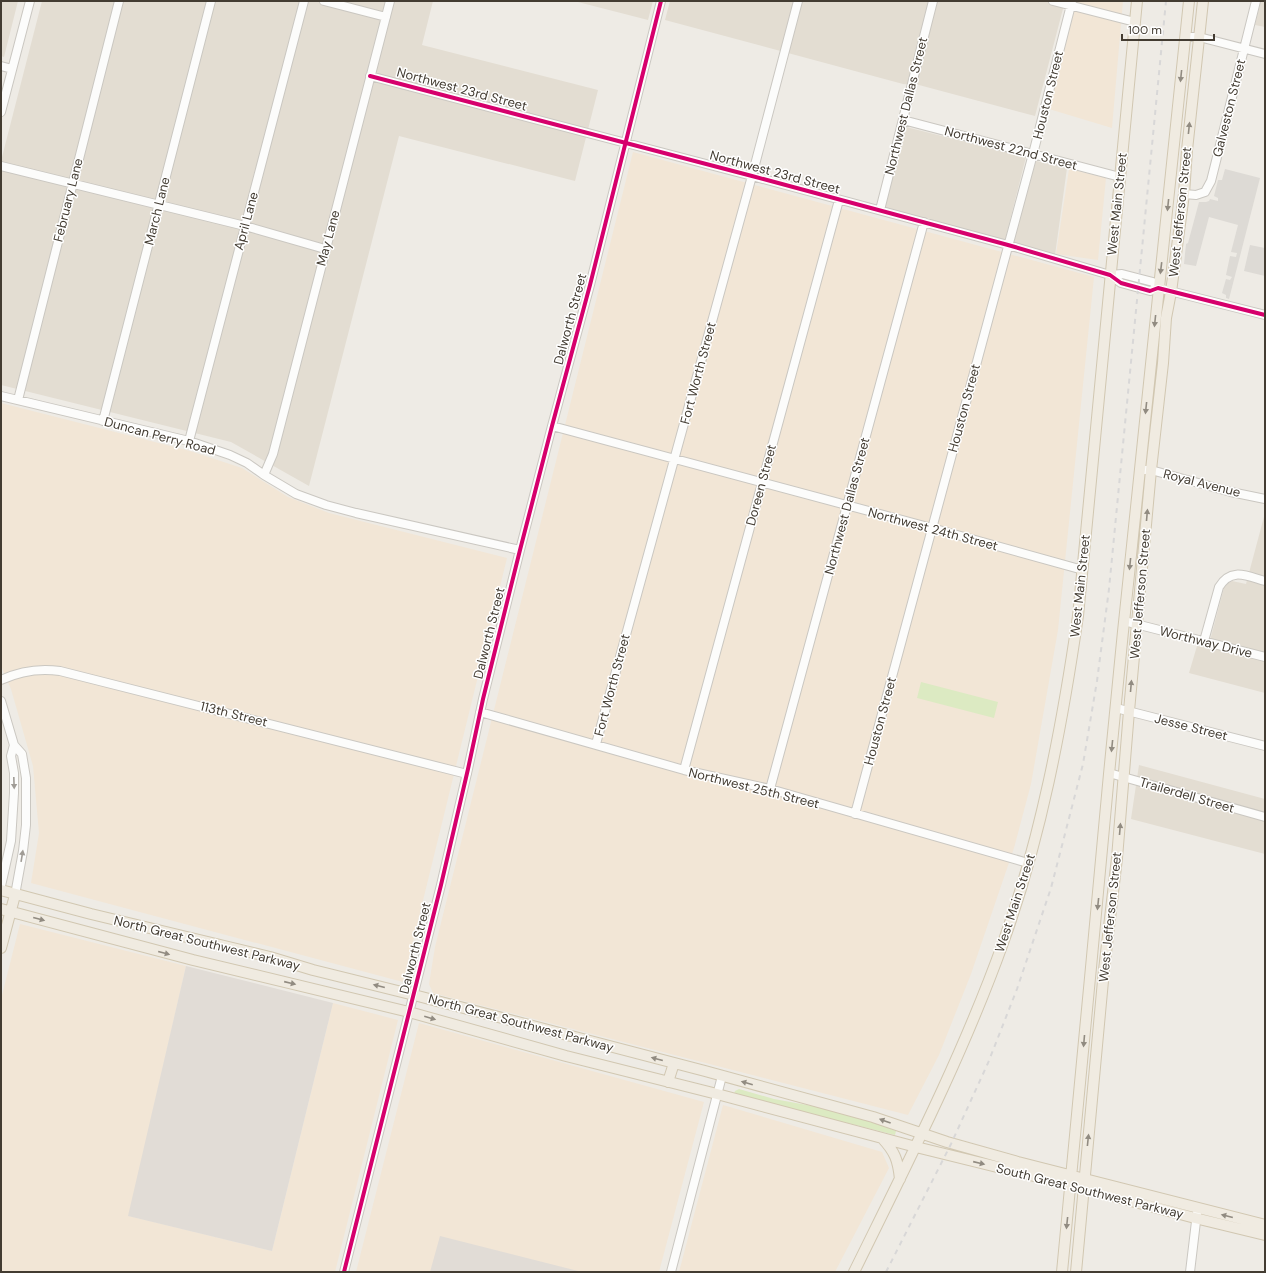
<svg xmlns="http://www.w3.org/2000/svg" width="1266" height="1273" viewBox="0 0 1266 1273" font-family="'DM Sans',sans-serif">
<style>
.residential{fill:#e3ddd2}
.commercial{fill:#f2e6d6}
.industrial{fill:#e1dcd6}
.green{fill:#dceac2}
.parking{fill:#dddad5}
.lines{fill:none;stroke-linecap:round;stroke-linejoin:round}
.minor-casing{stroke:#cac7c1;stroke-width:10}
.major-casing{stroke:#d1c7b1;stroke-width:12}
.minor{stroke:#fcfcfb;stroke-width:8}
.major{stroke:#f0ebe1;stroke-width:10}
.rail{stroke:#d8d7d7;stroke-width:2;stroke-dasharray:5 5;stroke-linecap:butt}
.cycleway-casing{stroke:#fff;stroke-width:6}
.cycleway{stroke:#d6006c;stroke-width:4}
.oneway{fill:#918b81}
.oneway2{fill:#a09c96}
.labels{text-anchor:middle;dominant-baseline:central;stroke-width:3;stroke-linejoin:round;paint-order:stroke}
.street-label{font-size:13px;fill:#433c32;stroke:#fff}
</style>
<rect width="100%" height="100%" fill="#eeebe5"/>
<path class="residential" d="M1 1H18L4 57 1 56Z
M42 1H433L422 45 598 90 575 181 399 136 309 486 231 442 1 385V161Z
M574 1H653L648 20Z
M670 1H1065L1035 116 919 85 903 84 665 20Z
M1261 1H1265V27L1255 25Z
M906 127 1026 157 1005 240 885 208Z
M1036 161 1067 168 1055 255 1013 243Z
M1265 513V693L1189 673 1197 646 1208 648 1225 584 1232 581 1246 584Z
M1139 765 1265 799V854L1131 819Z"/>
<path class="commercial" d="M1077 1H1123L1112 128 1049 109Z
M633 152 1094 277 1058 630 1031 784 1014 848 971 974 939 1055 908 1115 433 993 429 984 435 947Z
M1069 169 1106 178 1098 260 1056 254Z
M1 403 190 451 242 468 288 497 329 513 507 558 403 982 31 883 39 833 33 766 11 689 1 666Z
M20 924 186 966 129 1216 272 1251 333 1003 398 1020 335 1272H1V999Z
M419 1023 704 1102 659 1272H356Z
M723 1105 882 1152 889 1168 835 1272H679Z"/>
<path class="industrial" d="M186 966 333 1003 272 1251 128 1216Z
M440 1236 582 1272H430Z"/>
<path class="green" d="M921 682 998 702 994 718 917 698Z
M739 1089 774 1099 818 1107 863 1119 896 1131 895 1135 848 1123 810 1117 734 1094 735 1091Z"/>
<path class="parking" d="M1225 169 1260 178 1229 299 1226 298V295L1222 293 1226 279 1230 280 1232 277 1226 275 1230 256 1236 257 1237 253 1231 252 1238 225 1209 217 1196 266 1184 264 1186 244 1188 243 1199 202H1206L1209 201 1210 199 1218 201V198L1214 196 1218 180H1222Z
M1250 245 1265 248V276L1244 271Z"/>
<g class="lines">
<defs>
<path id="minor" d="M324 1 386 17
M1053 1 1135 22
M1185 37H1199L1265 54
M1 66 12 69
M370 76 752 176 1008 245 1110 275 1121 283 1150 291 1158 288 1265 315
M1 112 30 1
M903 120 1120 177
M1 166 245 226 325 249
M1184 194 1196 195 1205 192 1211 181 1256 1
M880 210 933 1
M1110 275 1122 274 1153 282 1158 288
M1 396 189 441 230 455 247 463 264 475 296 494 326 505 356 513 520 550
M18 400 119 1
M103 421 211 1
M552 426 932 528 1083 570
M189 441 304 1
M1140 470H1151L1231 492 1265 499
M264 475 273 454 390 1
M1124 621 1265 657
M1204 641 1219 587C1231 567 1247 576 1265 581
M1 680C20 671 39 668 60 671L467 774
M1 701 14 745 22 754 26 778V825L23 851 15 895
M1116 708 1265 746
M480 712 684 770 770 789 1028 863
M596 744 752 176 798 1
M684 770 839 200
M1109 773 1265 817
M770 789 924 222
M855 814 1033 154 1072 1
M1 886 11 841 14 793V773L11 756 14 745
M344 1272 441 885 468 769 483 699 520 550 552 426 590 285 661 1
M671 1272 722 1076
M1190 1272 1197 1213"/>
<path id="major" d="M1 890 91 914 270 957 313 970 414 995 705 1071 873 1117 947 1142 1018 1162 1265 1225
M1 909 193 960 409 1012 566 1056 717 1094 916 1147 1071 1185 1195 1218 1265 1235
M1 948 15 895
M668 1082 674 1063
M882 1138C895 1152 898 1160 900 1179
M854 1272C907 1164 962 1057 1003 943 1041 838 1062 726 1078 616L1137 1
M1062 1272C1079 1106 1093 940 1109 774 1134 516 1161 258 1189 1
M1076 1272 1104 970 1117 858 1129 711 1151 470 1163 363 1166 318 1171 292 1184 194 1187 150 1203 1"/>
</defs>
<use href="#minor" class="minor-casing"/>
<use href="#major" class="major-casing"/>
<use href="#minor" class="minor"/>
<use href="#major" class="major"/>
<path class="rail" d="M886 1272 951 1144 988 1063 1017 989 1051 888 1083 764 1097 681 1109 589 1166 1"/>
<defs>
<path id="cycleway" d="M370 76 752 176 1008 245 1110 275 1121 283 1150 291 1158 288 1265 315
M344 1272 441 885 468 769 483 699 520 550 552 426 590 285 661 1"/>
</defs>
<use href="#cycleway" class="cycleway-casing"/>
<use href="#cycleway" class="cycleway"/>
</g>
<defs><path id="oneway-solid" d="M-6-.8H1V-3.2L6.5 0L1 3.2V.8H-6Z"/></defs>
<g class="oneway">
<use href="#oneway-solid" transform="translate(1181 76) rotate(96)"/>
<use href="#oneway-solid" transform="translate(1189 128) rotate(-84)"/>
<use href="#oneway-solid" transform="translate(1168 205) rotate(96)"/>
<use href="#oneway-solid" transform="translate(1161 268) rotate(97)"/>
<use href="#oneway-solid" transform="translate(1155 321) rotate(96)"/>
<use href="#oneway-solid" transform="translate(1146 408) rotate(96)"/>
<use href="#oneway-solid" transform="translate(1147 515) rotate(-85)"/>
<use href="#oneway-solid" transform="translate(1130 564) rotate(96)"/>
<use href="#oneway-solid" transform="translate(1131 686) rotate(-85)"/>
<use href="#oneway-solid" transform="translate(1112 746) rotate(96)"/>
<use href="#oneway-solid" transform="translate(1120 829) rotate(-85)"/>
<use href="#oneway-solid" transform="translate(1098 904) rotate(96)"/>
<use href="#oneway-solid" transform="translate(39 919) rotate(15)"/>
<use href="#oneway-solid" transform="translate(164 953) rotate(15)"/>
<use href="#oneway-solid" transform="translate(290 983) rotate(13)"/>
<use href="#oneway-solid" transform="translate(379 986) rotate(-166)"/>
<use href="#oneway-solid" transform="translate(430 1018) rotate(16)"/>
<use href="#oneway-solid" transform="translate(1084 1041) rotate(95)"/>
<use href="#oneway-solid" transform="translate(657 1059) rotate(-165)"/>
<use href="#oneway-solid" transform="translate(747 1083) rotate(-164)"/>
<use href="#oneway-solid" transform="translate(885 1121) rotate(-160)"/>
<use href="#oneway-solid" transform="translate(1088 1140) rotate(-84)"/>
<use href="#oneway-solid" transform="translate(979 1163) rotate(13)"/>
<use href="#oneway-solid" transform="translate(1227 1216) rotate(-166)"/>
<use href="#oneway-solid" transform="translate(1067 1223) rotate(96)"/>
</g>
<g class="oneway2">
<use href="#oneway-solid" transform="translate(14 783) rotate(88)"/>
<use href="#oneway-solid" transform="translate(22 856) rotate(-81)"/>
</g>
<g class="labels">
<g class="street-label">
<text transform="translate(462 89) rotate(15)">Northwest 23rd Street</text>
<text transform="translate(1048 95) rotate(-76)">Houston Street</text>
<text transform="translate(906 106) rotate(-76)">Northwest Dallas Street</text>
<text transform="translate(1229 108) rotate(-76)">Galveston Street</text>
<text transform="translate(1011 148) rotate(15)">Northwest 22nd Street</text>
<text transform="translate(775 172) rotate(15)">Northwest 23rd Street</text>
<text transform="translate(68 200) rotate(-76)">February Lane</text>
<text transform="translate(1117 204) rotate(-84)">West Main Street</text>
<text transform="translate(157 211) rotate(-76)">March Lane</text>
<text transform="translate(1180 212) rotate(-84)">West Jefferson Street</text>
<text transform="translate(246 221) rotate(-75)">April Lane</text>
<text transform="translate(328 238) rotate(-75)">May Lane</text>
<text transform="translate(570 319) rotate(-75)">Dalworth Street</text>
<text transform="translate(698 373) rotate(-75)">Fort Worth Street</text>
<text transform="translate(964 408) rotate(-75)">Houston Street</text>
<text transform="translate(160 436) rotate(15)">Duncan Perry Road</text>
<text transform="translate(1202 483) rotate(14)">Royal Avenue</text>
<text transform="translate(761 485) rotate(-75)">Doreen Street</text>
<text transform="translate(847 506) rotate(-75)">Northwest Dallas Street</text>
<text transform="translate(933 529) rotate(15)">Northwest 24th Street</text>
<text transform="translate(1080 586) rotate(-84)">West Main Street</text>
<text transform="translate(1140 594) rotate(-85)">West Jefferson Street</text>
<text transform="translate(489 633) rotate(-76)">Dalworth Street</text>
<text transform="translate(1206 642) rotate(14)">Worthway Drive</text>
<text transform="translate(612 685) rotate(-75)">Fort Worth Street</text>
<text transform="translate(234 714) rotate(14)">113th Street</text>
<text transform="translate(880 721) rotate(-75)">Houston Street</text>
<text transform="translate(1191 727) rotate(14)">Jesse Street</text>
<text transform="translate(754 788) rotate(14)">Northwest 25th Street</text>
<text transform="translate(1187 795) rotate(16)">Trailerdell Street</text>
<text transform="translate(1015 903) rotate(-72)">West Main Street</text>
<text transform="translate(1110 917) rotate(-84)">West Jefferson Street</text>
<text transform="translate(207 943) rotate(14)">North Great Southwest Parkway</text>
<text transform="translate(415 948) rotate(-76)">Dalworth Street</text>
<text transform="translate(521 1023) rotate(15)">North Great Southwest Parkway</text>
<text transform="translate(1090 1191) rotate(14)">South Great Southwest Parkway</text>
</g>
</g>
<rect width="1266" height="1273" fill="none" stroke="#433c32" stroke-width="4"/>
<path d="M1122 34v6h92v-6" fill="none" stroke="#433c32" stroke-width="2"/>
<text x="1128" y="34" font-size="12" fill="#433c32" stroke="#ffffff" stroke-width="3" paint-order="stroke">100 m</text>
</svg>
